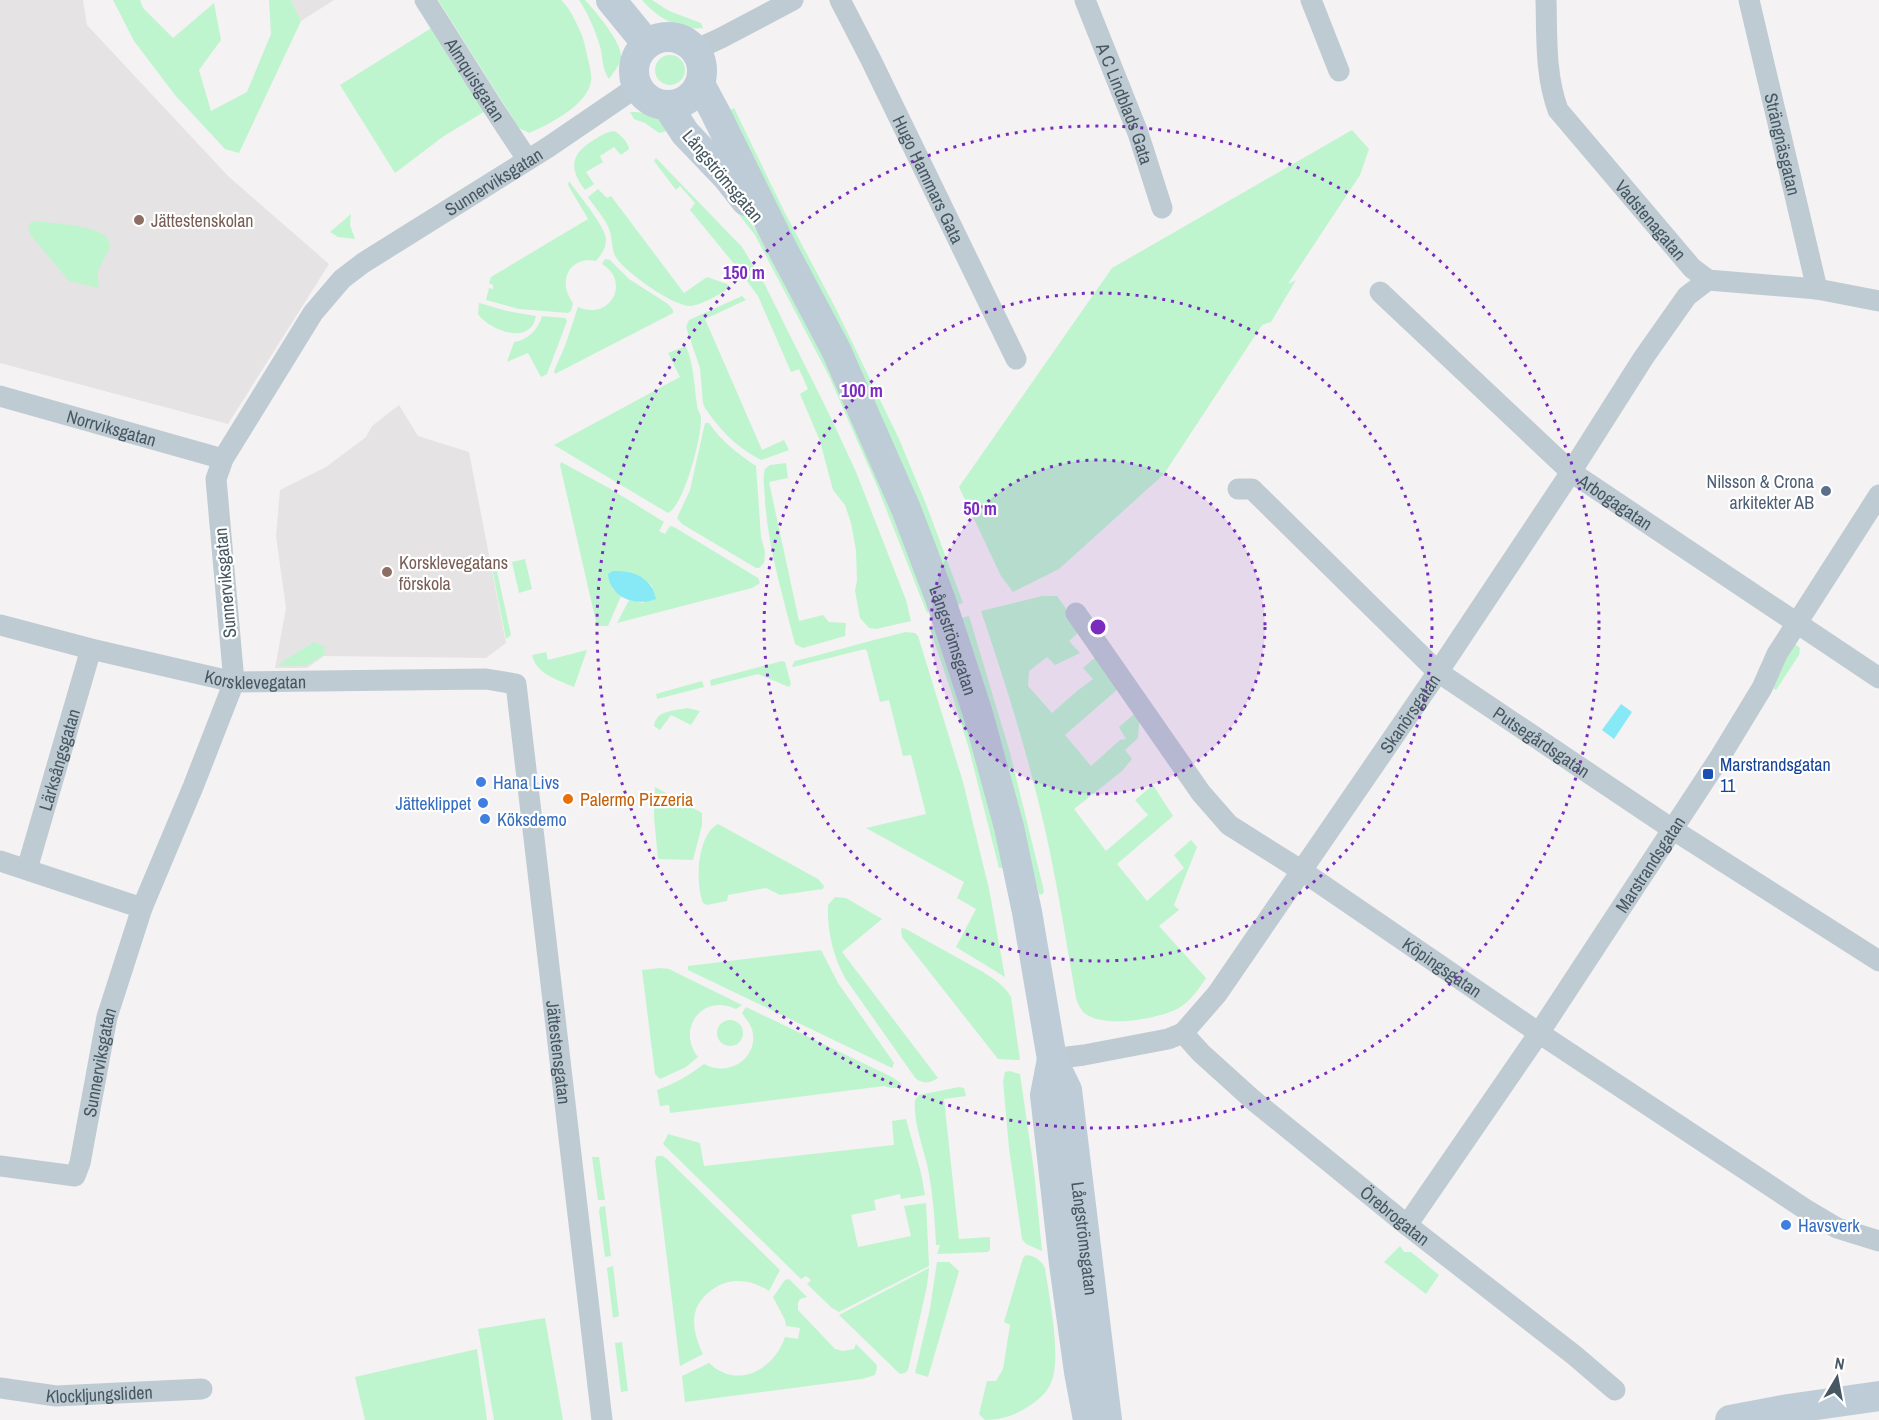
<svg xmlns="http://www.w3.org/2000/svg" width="1879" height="1420" viewBox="0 0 1879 1420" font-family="'Archivo Narrow',sans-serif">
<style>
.education{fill:#e6e3e4}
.green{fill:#bef5ce}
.water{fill:#87e8f6}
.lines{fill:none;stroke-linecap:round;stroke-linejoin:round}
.street{stroke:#bfcbd3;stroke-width:21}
.secondary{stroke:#beccd7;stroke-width:30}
.ring{fill:none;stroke:#7b2cbf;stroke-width:3;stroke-dasharray:3 6}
.education-dot{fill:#8d6e63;stroke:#fff;stroke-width:2}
.service-dot{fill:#5c6f8a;stroke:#fff;stroke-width:2}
.transit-dot{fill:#1a4fb4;stroke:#fff;stroke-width:2}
.shop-dot{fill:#3f7fe0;stroke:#fff;stroke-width:2}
.food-dot{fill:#e8710a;stroke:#fff;stroke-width:2}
.labels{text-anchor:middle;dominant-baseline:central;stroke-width:4.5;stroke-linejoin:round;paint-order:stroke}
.street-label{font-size:18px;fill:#475862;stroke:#fff}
.education-label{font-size:18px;fill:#785e54;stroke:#fff;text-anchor:start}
.service-label{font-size:18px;fill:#4e5e75;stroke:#fff;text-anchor:end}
.transit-label{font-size:18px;fill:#164399;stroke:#fff;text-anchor:start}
.shop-label{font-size:18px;fill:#366cbe;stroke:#fff;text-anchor:start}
.food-label{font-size:18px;fill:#c56008;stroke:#fff;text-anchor:start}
.centre{fill:#7b2cbf;stroke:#fff;stroke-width:3}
.ring-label{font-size:18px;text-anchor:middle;font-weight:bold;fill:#7b2cbf;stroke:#fff;stroke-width:4.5;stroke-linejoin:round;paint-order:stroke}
</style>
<rect width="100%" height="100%" fill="#f4f2f2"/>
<path class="education" d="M0 0H83L87 25 228 176 329 264 228 424 0 363Z
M291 0H334L301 21Z
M399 405 418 436 469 452 506 643 486 658 324 656 307 668H275L286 608 276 536 280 490 326 467 366 437 372 426Z"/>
<path class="green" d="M113 0H140L143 8 173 38 214 3 221 40 199 70 211 111 247 92 271 34 269 0H291L301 21 239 153 225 149 175 95 134 41Z
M438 0H561C570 8 575 20 580 31 585 42 586 52 589 63 590 69 592 75 591 81 588 105 548 125 529 133L519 128Z
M579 0H585C595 11 623 43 621 58 620 65 613 73 609 79 602 70 603 57 600 46 595 30 588 13 579 0Z
M642 0H652L669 11 701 23 703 28C679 31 658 18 642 0Z
M433 27 487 110 444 136 395 173 340 85Z
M655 70a15 15 0 1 1 30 0a15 15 0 1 1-30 0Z
M734 108 784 211 836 309 899 439 926 504 963 603 957 605 725 112Z
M630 112C648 111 659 117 671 130L659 133 645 123 634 119Z
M1352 130 1369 149 1360 175 1288 284 1296 280 1271 322 1262 325 1164 474 1059 569 1013 592 1001 576 959 487 1112 268Z
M614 131C620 134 628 142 629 149L621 155 614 147 600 156 603 162 586 172 594 184 585 190C570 170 569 156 592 141 599 137 605 132 614 131Z
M656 158 742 247 765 285 833 422 856 472 906 600 911 621 876 629 869 628 860 618 855 590 857 581 856 550 851 523 845 505 833 490 820 441 800 394 808 389 799 369 791 372 758 296 735 265 690 210 695 203 680 186 676 190 654 161Z
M569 181C578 194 605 226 606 239 606 248 602 254 596 261 569 256 557 282 573 303L571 311 568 313 519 309 486 300 489 288 493 289V285L489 283 491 277 588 219 568 185Z
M598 189 607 198 611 196 684 293 707 277 727 284 729 286 727 289C720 295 698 306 690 306 673 306 627 273 617 259 611 250 613 242 610 232 608 222 594 206 588 197Z
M740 209 763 239 850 410 931 610 927 613 877 486 829 376 755 235 736 211Z
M351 214 350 225 355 239 338 237 330 232Z
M34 221C50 223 92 225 104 235 108 238 109 242 110 247L97 273 99 288 69 281 29 233V224Z
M605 259 610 260 629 279 668 304 673 310V313L555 374 554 371 565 346 578 307C611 321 631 281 602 264Z
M742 296 746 300 705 319 762 450 784 440 789 450 761 460C735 446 721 431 705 408L703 403 700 368 686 327 689 320Z
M479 303 507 311 536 316C531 346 490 331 478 314Z
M542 316 565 318 567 321 547 374 541 377 528 353 507 362 514 342C528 340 538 330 542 316Z
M686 346C694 365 694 385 697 405 697 410 701 414 701 418 702 436 684 506 668 513L554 445 680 377 668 353Z
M705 423H709C721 441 738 454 756 466L761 537 765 552 764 563 759 568H756L682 524 677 518 690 490Z
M561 462 609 488 664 522 659 531 665 534 670 526 674 527 758 578 760 583 752 588 617 623 629 600 643 603 652 586 643 578 612 588 621 596 608 626H597L560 465Z
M786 463 788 478 769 482 799 621 823 615 829 622 846 623 845 636 803 648 795 644C783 596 769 552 765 502 765 491 762 479 765 469L770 465Z
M525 559 532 589 519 593 512 562Z
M496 567 511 635 506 639 492 568Z
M1042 596H1057L1080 628 1078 633 1069 641 1080 653 1055 665 1047 657 1029 671 1028 686 1052 713 1077 691 1093 679 1083 668 1099 654 1119 688 1065 735 1091 766 1120 740 1126 739 1119 727 1140 709 1138 738 1125 750 1132 759 1122 771 1074 809 1106 851 1148 815 1135 800 1153 785 1173 816 1117 864 1147 901 1184 868 1174 855 1191 840 1197 847 1174 905 1179 910 1159 926 1206 978C1198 990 1190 1002 1177 1009 1157 1019 1109 1027 1089 1016 1081 1012 1079 1006 1076 998 1068 953 1061 907 1052 862 1035 777 1009 693 981 611Z
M969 616 1010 753 1043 887 1044 892 1041 895 1039 894 1012 787 962 618Z
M934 625 980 763 1004 868H999L969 749 952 694 930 629Z
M906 632 915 633 918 636 963 782 989 889 1005 977 956 947 976 909 957 898 964 882 866 828 926 814 911 755 903 756 889 700 880 702 867 651 865 649 793 667 792 666 795 661C832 652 868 641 906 632Z
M314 642 324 646 325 654 306 666H279V664Z
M1795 644 1800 648 1799 655 1776 690 1771 687 1782 661Z
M587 650 574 687C558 680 536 674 532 655L546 652 548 660Z
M782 661 785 662 791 684 789 687 758 674 711 686 710 680Z
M702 681 704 687 657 699 656 694Z
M687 708 700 711 691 725 671 715 660 730 654 726C656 710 674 711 687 708Z
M655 787 702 813V825L693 860 658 859 654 817Z
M718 824 818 879 824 886 823 889 780 895 766 888 728 895 727 901 707 905 703 903C695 883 697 835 718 824Z
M835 897 846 898 882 919 842 952 938 1078C930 1083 925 1084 916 1079L845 978C833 956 827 931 828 905Z
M901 928 906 929 983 972C994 979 1005 986 1011 997L1020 1060 998 1059 913 951 902 937Z
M821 950 838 983 894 1063 892 1068 688 970V966Z
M661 968 669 969 742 1005 736 1009C702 993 676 1029 698 1057L686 1067 660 1079 655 1074 642 970Z
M746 1007 892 1077 902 1084C898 1090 890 1088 884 1086L670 1113 669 1105 660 1106 657 1090C674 1084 690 1075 704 1064 728 1078 760 1058 752 1029 750 1023 745 1018 742 1013Z
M717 1033a13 13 0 1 1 26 0a13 13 0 1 1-26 0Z
M1009 1071 1020 1074 1034 1171 1042 1251 1026 1244 1022 1239 1009 1148 1003 1081 1005 1072Z
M959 1087 964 1088 966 1096 944 1099 959 1239 990 1237V1250L988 1252 937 1254 940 1245H936C935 1221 933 1197 929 1174 925 1149 913 1126 915 1100L919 1095Z
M906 1119 921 1173 925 1195 901 1199 900 1194 874 1200 876 1210 851 1215 858 1247 911 1236 904 1206 926 1203 929 1266 839 1312 832 1308 807 1284 811 1280 806 1276 801 1279 663 1144 668 1134 700 1143 704 1166 894 1145 892 1121Z
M657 1156H663L667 1159 780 1270 769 1291C759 1285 750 1281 738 1281 720 1280 699 1296 695 1313 692 1327 697 1341 703 1354L680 1366 655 1161Z
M592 1157H599L605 1200H598Z
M605 1206 611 1256 605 1257 599 1211 600 1207Z
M1400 1246 1404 1252H1411L1439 1275 1426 1294 1384 1262Z
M1026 1255C1035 1256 1041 1260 1045 1268 1049 1296 1062 1358 1051 1383 1045 1396 1033 1404 1021 1411 1010 1417 998 1420 985 1420L979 1414 987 1381H996L1003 1369 1010 1325 1004 1322 1023 1258Z
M937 1262H949L959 1271 928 1377 915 1373 930 1309Z
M613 1266 619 1316 613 1318 607 1268Z
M929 1268 927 1286 908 1370 905 1373 900 1374 839 1315Z
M789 1279 807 1297 800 1299 798 1303V1310L835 1349 843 1351 854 1349 856 1344 876 1364 877 1367 875 1375 862 1379 685 1402 682 1376 709 1363C737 1390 774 1370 785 1337L798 1339 800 1328 786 1326 785 1320 773 1297 785 1280Z
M545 1318 563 1420H494L478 1329Z
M622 1342 628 1391 621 1392 615 1343Z
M477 1349 487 1420H365L355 1377Z"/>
<path class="water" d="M613 571C634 570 652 578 656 599 636 607 610 598 608 574Z
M1621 704 1632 712 1614 739 1602 730Z"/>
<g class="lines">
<g class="street">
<path id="s1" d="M425 0 494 109 527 159"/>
<path id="s2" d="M840 0 870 58 1016 359"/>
<path id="s3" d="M1085 0 1138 133 1162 208"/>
<path d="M1311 0 1339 71"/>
<path id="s4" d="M1546 0C1547 36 1545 75 1558 110L1692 268 1708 280 1817 289 1879 301"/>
<path id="s5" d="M1749 0 1817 289"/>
<path d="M695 50 721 38 793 0"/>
<path id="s6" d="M1380 292 1571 472 1879 678"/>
<path id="s7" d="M0 396 223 459"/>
<path id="s8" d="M1238 489H1252L1438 672 1672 829 1879 961"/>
<path id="s9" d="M1076 613 1201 793 1229 825 1302 871 1539 1033 1805 1209 1837 1228 1879 1241"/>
<path id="s10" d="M0 625 91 649 234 682 486 679 516 684 602 1420"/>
<path d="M0 861 142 908"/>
<path id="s11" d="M27 869 91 649"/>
<path id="s12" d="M1183 1033 1201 1053 1253 1100 1407 1225 1574 1355 1615 1390"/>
<path id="s13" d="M1052 1059 1084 1055 1168 1039 1183 1033 1217 994 1438 672 1571 472 1644 357 1687 296 1708 280"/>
<path id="s14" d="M0 1166 75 1176 80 1163 107 1017 142 908 193 787 234 682 216 479 223 459 313 313 342 279 363 263 547 148 638 86"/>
<path id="s15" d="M1407 1225 1539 1033 1720 757 1762 688 1777 654 1879 495"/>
<path id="s16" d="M0 1388 56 1396 202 1389"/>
</g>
<g class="secondary">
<path d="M611 0 647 44"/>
<circle cx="668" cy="71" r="34"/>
<path id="s17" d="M700 84 715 112 781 246 836 350 906 509 940 598 978 714 1009 827 1027 912 1052 1059 1067 1090 1107 1420"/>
<path d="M667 105 685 133 728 178 746 201"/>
<path d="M1052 1059 1045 1095 1064 1264 1079 1372 1088 1420"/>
<path d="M1730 1420 1788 1409 1879 1396"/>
</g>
</g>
<circle cx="1098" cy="627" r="167" fill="#7b2cbf" fill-opacity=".12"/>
<g class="ring">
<circle cx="1098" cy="627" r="167"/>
<circle cx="1098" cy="627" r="334"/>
<circle cx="1098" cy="627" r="501"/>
</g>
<g class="education-dot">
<circle cx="139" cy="220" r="6"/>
<circle cx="387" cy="572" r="6"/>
</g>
<circle class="service-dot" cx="1826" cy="491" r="6"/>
<rect class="transit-dot" x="1702" y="768" width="12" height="12" rx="3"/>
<g class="shop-dot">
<circle cx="481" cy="782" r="6"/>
<circle cx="483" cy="803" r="6"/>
<circle cx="485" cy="819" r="6"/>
<circle cx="1786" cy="1225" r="6"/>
</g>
<circle class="food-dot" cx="568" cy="799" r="6"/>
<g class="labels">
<g class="street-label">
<text stroke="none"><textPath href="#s1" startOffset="94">Almquistgatan</textPath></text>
<text stroke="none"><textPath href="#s3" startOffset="111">A C Lindblads Gata</textPath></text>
<text stroke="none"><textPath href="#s5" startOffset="148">Strängnäsgatan</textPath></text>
<text transform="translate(723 176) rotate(50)">Långströmsgatan</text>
<text stroke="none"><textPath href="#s2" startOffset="200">Hugo Hammars Gata</textPath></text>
<text stroke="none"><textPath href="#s14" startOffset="1218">Sunnerviksgatan</textPath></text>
<text stroke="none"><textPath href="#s4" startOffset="255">Vadstenagatan</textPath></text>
<text stroke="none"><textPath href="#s7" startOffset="116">Norrviksgatan</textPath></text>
<text stroke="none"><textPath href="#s6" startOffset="316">Arbogagatan</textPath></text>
<text transform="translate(225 583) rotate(-95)">Sunnerviksgatan</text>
<text stroke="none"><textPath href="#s17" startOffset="612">Långströmsgatan</textPath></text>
<text stroke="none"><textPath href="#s10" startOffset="262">Korsklevegatan</textPath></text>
<text stroke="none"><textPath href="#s13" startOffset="526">Skanörsgatan</textPath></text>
<text stroke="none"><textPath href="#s8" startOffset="400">Putsegårdsgatan</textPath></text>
<text stroke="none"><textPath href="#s11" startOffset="114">Lärksångsgatan</textPath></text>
<text stroke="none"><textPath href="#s15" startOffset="435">Marstrandsgatan</textPath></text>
<text stroke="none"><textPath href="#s9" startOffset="518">Köpingsgatan</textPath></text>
<text stroke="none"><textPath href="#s10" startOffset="894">Jättestensgatan</textPath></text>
<text stroke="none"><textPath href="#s14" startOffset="192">Sunnerviksgatan</textPath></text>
<text stroke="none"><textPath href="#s12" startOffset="280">Örebrogatan</textPath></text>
<text stroke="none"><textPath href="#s17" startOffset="1227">Långströmsgatan</textPath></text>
<text stroke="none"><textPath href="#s16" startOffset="100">Klockljungsliden</textPath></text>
</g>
<g class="education-label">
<text x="151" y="220">Jättestenskolan</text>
<text x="399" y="562">Korsklevegatans<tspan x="399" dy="21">förskola</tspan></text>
</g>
<g class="service-label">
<text x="1814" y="481">Nilsson &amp; Crona<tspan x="1814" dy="21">arkitekter AB</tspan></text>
</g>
<g class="transit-label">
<text x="1720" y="764">Marstrandsgatan<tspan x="1720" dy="21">11</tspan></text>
</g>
<g class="shop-label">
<text x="493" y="782">Hana Livs</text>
<text x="471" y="803" text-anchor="end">Jätteklippet</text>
<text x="497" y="819">Köksdemo</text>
<text x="1798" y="1225">Havsverk</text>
</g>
<g class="food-label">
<text x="580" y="799">Palermo Pizzeria</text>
</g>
</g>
<circle cx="1098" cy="627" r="9" class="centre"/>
<g class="ring-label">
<text x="744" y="279">150 m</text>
<text x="862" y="397">100 m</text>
<text x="980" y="515">50 m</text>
</g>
<g transform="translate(1837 1378) rotate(10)" stroke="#ffffff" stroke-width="4.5" paint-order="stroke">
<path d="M0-4.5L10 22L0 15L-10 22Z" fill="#475862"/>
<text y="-9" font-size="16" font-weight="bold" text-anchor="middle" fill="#475862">N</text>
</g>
</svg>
